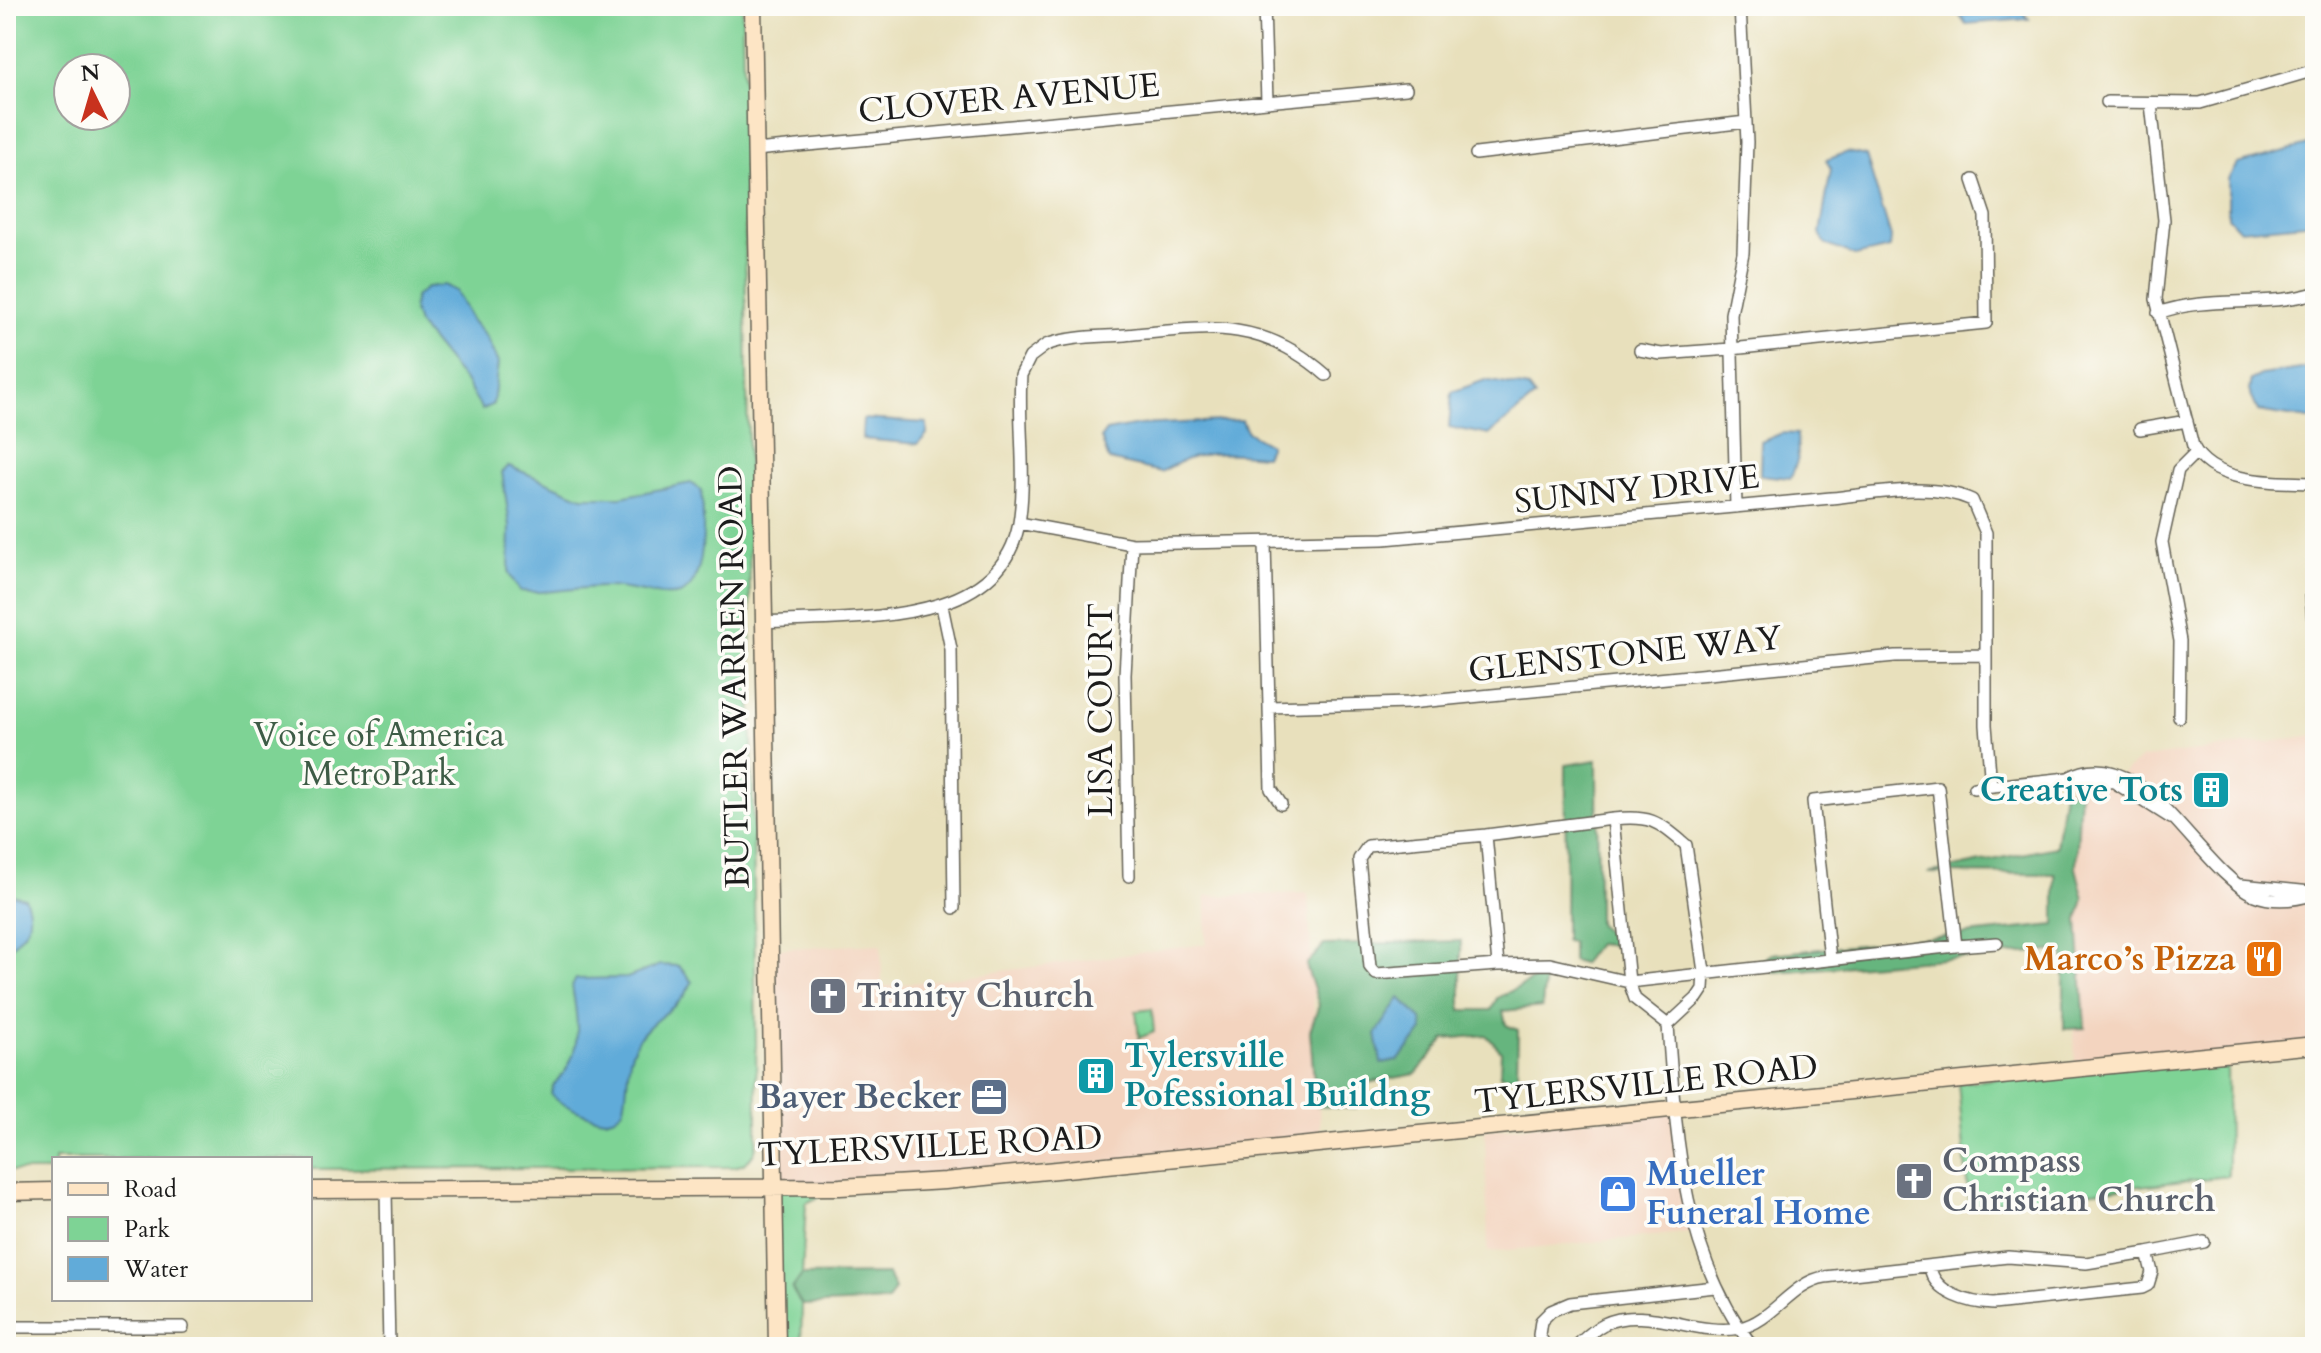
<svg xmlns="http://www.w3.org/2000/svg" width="2321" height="1353" viewBox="0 0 2321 1353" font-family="Cardo,serif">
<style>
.built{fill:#f3d4bf}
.green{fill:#7ed395;stroke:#4d7858;stroke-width:2;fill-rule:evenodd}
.forest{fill:#66b57e;stroke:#41684d;stroke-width:2}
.water{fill:#61abd9;stroke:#3e647a;stroke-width:2}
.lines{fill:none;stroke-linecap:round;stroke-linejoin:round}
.minor-casing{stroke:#636154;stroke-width:14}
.secondary-casing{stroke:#636154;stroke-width:19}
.minor{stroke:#fff;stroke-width:11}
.secondary{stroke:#fde5c5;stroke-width:16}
.labels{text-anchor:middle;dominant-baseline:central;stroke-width:7;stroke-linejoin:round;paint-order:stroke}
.street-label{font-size:34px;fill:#1c1c1c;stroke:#fdfcf7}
.park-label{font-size:34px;fill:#3e5c46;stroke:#fdfcf7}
.culture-label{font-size:34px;font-weight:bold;fill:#0d838f;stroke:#fdfcf7;text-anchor:end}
.food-label{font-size:34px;font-weight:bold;fill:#c56008;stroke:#fdfcf7;text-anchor:end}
.worship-label{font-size:34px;font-weight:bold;fill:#5b616d;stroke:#fdfcf7;text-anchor:start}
.service-label{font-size:34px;font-weight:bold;fill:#4e5e75;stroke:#fdfcf7;text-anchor:end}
.shop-label{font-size:34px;font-weight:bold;fill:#366cbe;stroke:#fdfcf7;text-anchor:start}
</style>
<rect width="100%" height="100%" fill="#fdfcf7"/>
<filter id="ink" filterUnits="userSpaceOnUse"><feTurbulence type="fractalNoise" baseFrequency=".0125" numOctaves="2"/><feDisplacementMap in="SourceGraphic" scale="16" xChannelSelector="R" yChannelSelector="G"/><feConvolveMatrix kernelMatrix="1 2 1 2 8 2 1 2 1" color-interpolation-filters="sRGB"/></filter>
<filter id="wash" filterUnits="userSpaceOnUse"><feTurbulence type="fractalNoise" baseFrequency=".006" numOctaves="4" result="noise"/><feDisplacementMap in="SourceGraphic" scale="32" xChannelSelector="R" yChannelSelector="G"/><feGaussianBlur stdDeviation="1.8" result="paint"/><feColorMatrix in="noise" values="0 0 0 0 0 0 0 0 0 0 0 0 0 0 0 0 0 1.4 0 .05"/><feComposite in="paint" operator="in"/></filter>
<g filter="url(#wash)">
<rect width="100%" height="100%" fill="#e8e0bc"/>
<path class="built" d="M2315 736V1045L2075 1071 2068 778 2121 775 2142 758Z
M1308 893 1321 1145 775 1188 769 949 881 944 882 987 1206 944V896Z
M1677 1111 1694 1232 1488 1252 1485 1130Z"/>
<path class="green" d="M6 6H742L757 1119C757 1140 760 1162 734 1167L310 1169V1159H54V1171H6ZM68 68H116V116H68Z
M1152 1009 1154 1032 1139 1038 1136 1011Z
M2227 1054 2228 1176 1969 1205 1958 1083Z
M840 1187 806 1203 802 1275 792 1289 802 1305 801 1347H777L775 1188Z"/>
<path class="forest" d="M1597 760 1598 923 1618 946 1597 944 1582 964 1572 961V942L1565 941 1566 765Z
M2064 790 2080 791 2076 868 2084 899 2078 920 2085 1028 2064 1029V950L1774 972 1755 964 1772 954 2055 925V874L1928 873 2056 847Z
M1461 941V1010H1491L1497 998 1545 974 1542 1007 1503 1011 1506 1025 1518 1030 1517 1077 1500 1075 1501 1051 1486 1035 1445 1039 1416 1074 1366 1083 1357 1097 1356 1109 1316 1106 1310 1031 1319 1005 1306 965 1324 945Z
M887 1274 895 1289 888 1301 802 1305 792 1289 802 1275Z"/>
<path class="water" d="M1954 6H2017L2029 19 1966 24Z
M2315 143V223L2240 230 2228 217V179L2237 164Z
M1848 152 1866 156 1891 237 1890 248 1855 256 1825 244 1820 233 1831 169 1826 160Z
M444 285 456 291 471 320 486 337 498 363 493 404 482 410 467 384 418 324 413 309 415 297 428 287Z
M2315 367V420L2258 411 2249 391 2251 380 2261 375Z
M1485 380 1528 388 1535 397 1489 435 1449 427 1452 392Z
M863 419 927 423V434L918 444 862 439Z
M1242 420 1247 432 1270 445 1265 456C1220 453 1201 448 1161 472L1109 460 1101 438 1106 431 1139 425Z
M1782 433 1797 434 1798 458 1791 478 1760 475 1761 442Z
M509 466 582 497H621L691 483 701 490C704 514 708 584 680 594 664 599 627 587 607 587 577 586 550 595 520 591L509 574 510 526 502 472Z
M6 893 25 898C36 923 25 934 6 951Z
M660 965 679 966 692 982C680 1009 662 1011 644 1032 622 1057 631 1082 623 1110 619 1113 616 1117 612 1118 599 1123 558 1104 551 1094 553 1082 557 1082 564 1073 583 1046 577 1015 572 986L576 979 627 978Z
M1400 998 1422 1020 1423 1031 1398 1061 1381 1063 1376 1034Z"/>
</g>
<g filter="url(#ink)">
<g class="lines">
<defs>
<path id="minor" d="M1264 6 1267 102
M2107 102 2200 103 2315 70
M2151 104 2164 220 2156 299 2193 446C2212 485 2277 482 2315 483
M755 150 1406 89
M1476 154 1746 122
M2158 313C2208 295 2263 308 2315 293
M1640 350 1661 354 1731 349 1986 323 1985 216 1973 180
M2140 429 2187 421
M1736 507 1731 314 1743 253 1747 142 1740 6
M1019 523 1132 544 1384 539 1831 498C1875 494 1931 481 1972 500L1986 533V725L1991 786
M1265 543 1271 789 1281 804
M2315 561 2311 595 2315 646
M942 606 951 649 954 908
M763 622C847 616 1007 631 1020 516 1026 469 1018 422 1021 375L1030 357 1046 345C1070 336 1100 337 1125 335 1207 327 1260 317 1326 375
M1269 707 1409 703 1895 656 1986 655
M2179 717 2180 641 2162 542 2178 470 2196 452
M2068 778C2141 736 2197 869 2254 895 2274 903 2296 900 2315 894
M1974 788 2068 778 2114 782 2171 818
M1613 819 1486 835 1498 965 1550 964 1629 982 1956 946 1938 787 1813 801 1830 959
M1486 835 1368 846 1359 859 1370 967 1376 974 1498 965
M1129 876 1125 675 1132 544
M2241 885 2311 892
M1956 946 1997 943
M1668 1025 1697 998 1703 989 1704 972 1686 845C1657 821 1651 815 1613 819L1629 982 1635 999 1668 1025C1676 1137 1682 1255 1753 1347
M386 1191 389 1347
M2147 1253 2204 1242
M6 1327H183
M1546 1347 1539 1335 1541 1321 1551 1311 1570 1303 1715 1287
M1575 1347C1584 1339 1594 1329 1604 1324 1645 1304 1697 1337 1740 1328 1773 1321 1792 1282 1825 1277L2008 1257 2086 1263 2147 1253 2152 1272 2148 1285 2142 1288 1993 1304C1970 1303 1934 1294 1930 1267"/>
<path id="secondary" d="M753 6 777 1347
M310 1190 840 1187 945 1181 2315 1045
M6 1192 54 1191"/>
</defs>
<use href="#minor" class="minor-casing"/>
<use href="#secondary" class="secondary-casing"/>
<use href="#minor" class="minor"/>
<use href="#secondary" class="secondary"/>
</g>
</g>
<defs>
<symbol id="building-square" viewBox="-11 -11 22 22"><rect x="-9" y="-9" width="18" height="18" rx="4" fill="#0f9aa8" stroke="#fdfcf7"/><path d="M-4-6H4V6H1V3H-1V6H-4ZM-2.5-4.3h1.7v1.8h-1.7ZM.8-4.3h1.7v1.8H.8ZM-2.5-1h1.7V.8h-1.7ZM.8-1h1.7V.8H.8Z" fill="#fff"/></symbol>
<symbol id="restaurant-square" viewBox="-11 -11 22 22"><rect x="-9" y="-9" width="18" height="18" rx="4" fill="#e8710a" stroke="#fdfcf7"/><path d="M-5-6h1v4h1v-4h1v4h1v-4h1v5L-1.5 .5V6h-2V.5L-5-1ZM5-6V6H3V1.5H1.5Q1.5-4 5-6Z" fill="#fff"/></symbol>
<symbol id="church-square" viewBox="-11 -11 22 22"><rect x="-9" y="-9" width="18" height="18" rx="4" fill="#6b7280" stroke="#fdfcf7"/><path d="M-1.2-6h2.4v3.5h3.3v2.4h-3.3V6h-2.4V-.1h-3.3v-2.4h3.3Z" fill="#fff"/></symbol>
<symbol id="office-square" viewBox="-11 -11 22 22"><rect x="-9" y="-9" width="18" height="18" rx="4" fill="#5c6f8a" stroke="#fdfcf7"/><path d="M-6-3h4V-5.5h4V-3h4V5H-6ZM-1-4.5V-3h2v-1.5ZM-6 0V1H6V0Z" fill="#fff"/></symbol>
<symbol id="shop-square" viewBox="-11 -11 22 22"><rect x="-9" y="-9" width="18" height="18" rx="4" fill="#3f7fe0" stroke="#fdfcf7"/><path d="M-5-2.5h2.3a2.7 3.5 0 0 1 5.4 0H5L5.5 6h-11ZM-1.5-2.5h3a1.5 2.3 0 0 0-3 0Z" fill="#fff"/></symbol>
</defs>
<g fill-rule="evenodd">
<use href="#building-square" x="2189" y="768" width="44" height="44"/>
<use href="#restaurant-square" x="2242" y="937" width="44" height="44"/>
<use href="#church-square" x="806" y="974" width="44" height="44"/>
<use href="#building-square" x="1074" y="1054" width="44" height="44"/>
<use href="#office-square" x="967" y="1075" width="44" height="44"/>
<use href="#church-square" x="1892" y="1159" width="44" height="44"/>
<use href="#shop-square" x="1596" y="1172" width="44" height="44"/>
</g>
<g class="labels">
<g class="street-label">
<text transform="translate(1009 98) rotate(-5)">CLOVER AVENUE</text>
<text transform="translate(1637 489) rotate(-6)">SUNNY DRIVE</text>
<text transform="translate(1625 654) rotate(-6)">GLENSTONE WAY</text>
<text transform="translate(734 677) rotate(-91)">BUTLER WARREN ROAD</text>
<text transform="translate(1101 710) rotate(-90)">LISA COURT</text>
<text transform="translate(1646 1084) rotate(-6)">TYLERSVILLE ROAD</text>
<text transform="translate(930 1146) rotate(-3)">TYLERSVILLE ROAD</text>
</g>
<g class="park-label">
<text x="379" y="735">Voice of America<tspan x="379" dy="39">MetroPark</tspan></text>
</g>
<g class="culture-label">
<text x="2183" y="790">Creative Tots</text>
<text x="1124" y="1056" text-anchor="start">Tylersville<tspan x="1124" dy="39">Pofessional Buildng</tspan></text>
</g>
<g class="food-label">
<text x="2236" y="959">Marco’s Pizza</text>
</g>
<g class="worship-label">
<text x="856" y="996">Trinity Church</text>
<text x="1942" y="1161">Compass<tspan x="1942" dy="39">Christian Church</tspan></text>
</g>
<g class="service-label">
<text x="961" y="1097">Bayer Becker</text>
</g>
<g class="shop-label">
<text x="1646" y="1174">Mueller<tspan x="1646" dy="39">Funeral Home</tspan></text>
</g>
</g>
<rect width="2321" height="1353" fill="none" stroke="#fdfcf7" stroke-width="32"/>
<rect x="52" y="1157" width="260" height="144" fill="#fdfcf7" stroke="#a3a29f" stroke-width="2"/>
<rect x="68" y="1183" width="40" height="12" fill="#fde5c5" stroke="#a3a29f" stroke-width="2"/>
<text x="124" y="1197" font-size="24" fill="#1c1c1c">Road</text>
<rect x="68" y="1217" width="40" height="24" fill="#7ed395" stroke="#a3a29f" stroke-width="2"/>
<text x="124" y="1237" font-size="24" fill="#1c1c1c">Park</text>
<rect x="68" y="1257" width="40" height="24" fill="#61abd9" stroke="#a3a29f" stroke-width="2"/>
<text x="124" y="1277" font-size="24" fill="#1c1c1c">Water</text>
<g transform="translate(92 92) rotate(355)"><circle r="38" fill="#fdfcf7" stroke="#a3a29f" stroke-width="2"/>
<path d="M0-6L14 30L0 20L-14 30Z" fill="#c8321e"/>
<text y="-12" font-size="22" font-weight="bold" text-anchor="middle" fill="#1c1c1c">N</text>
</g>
</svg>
